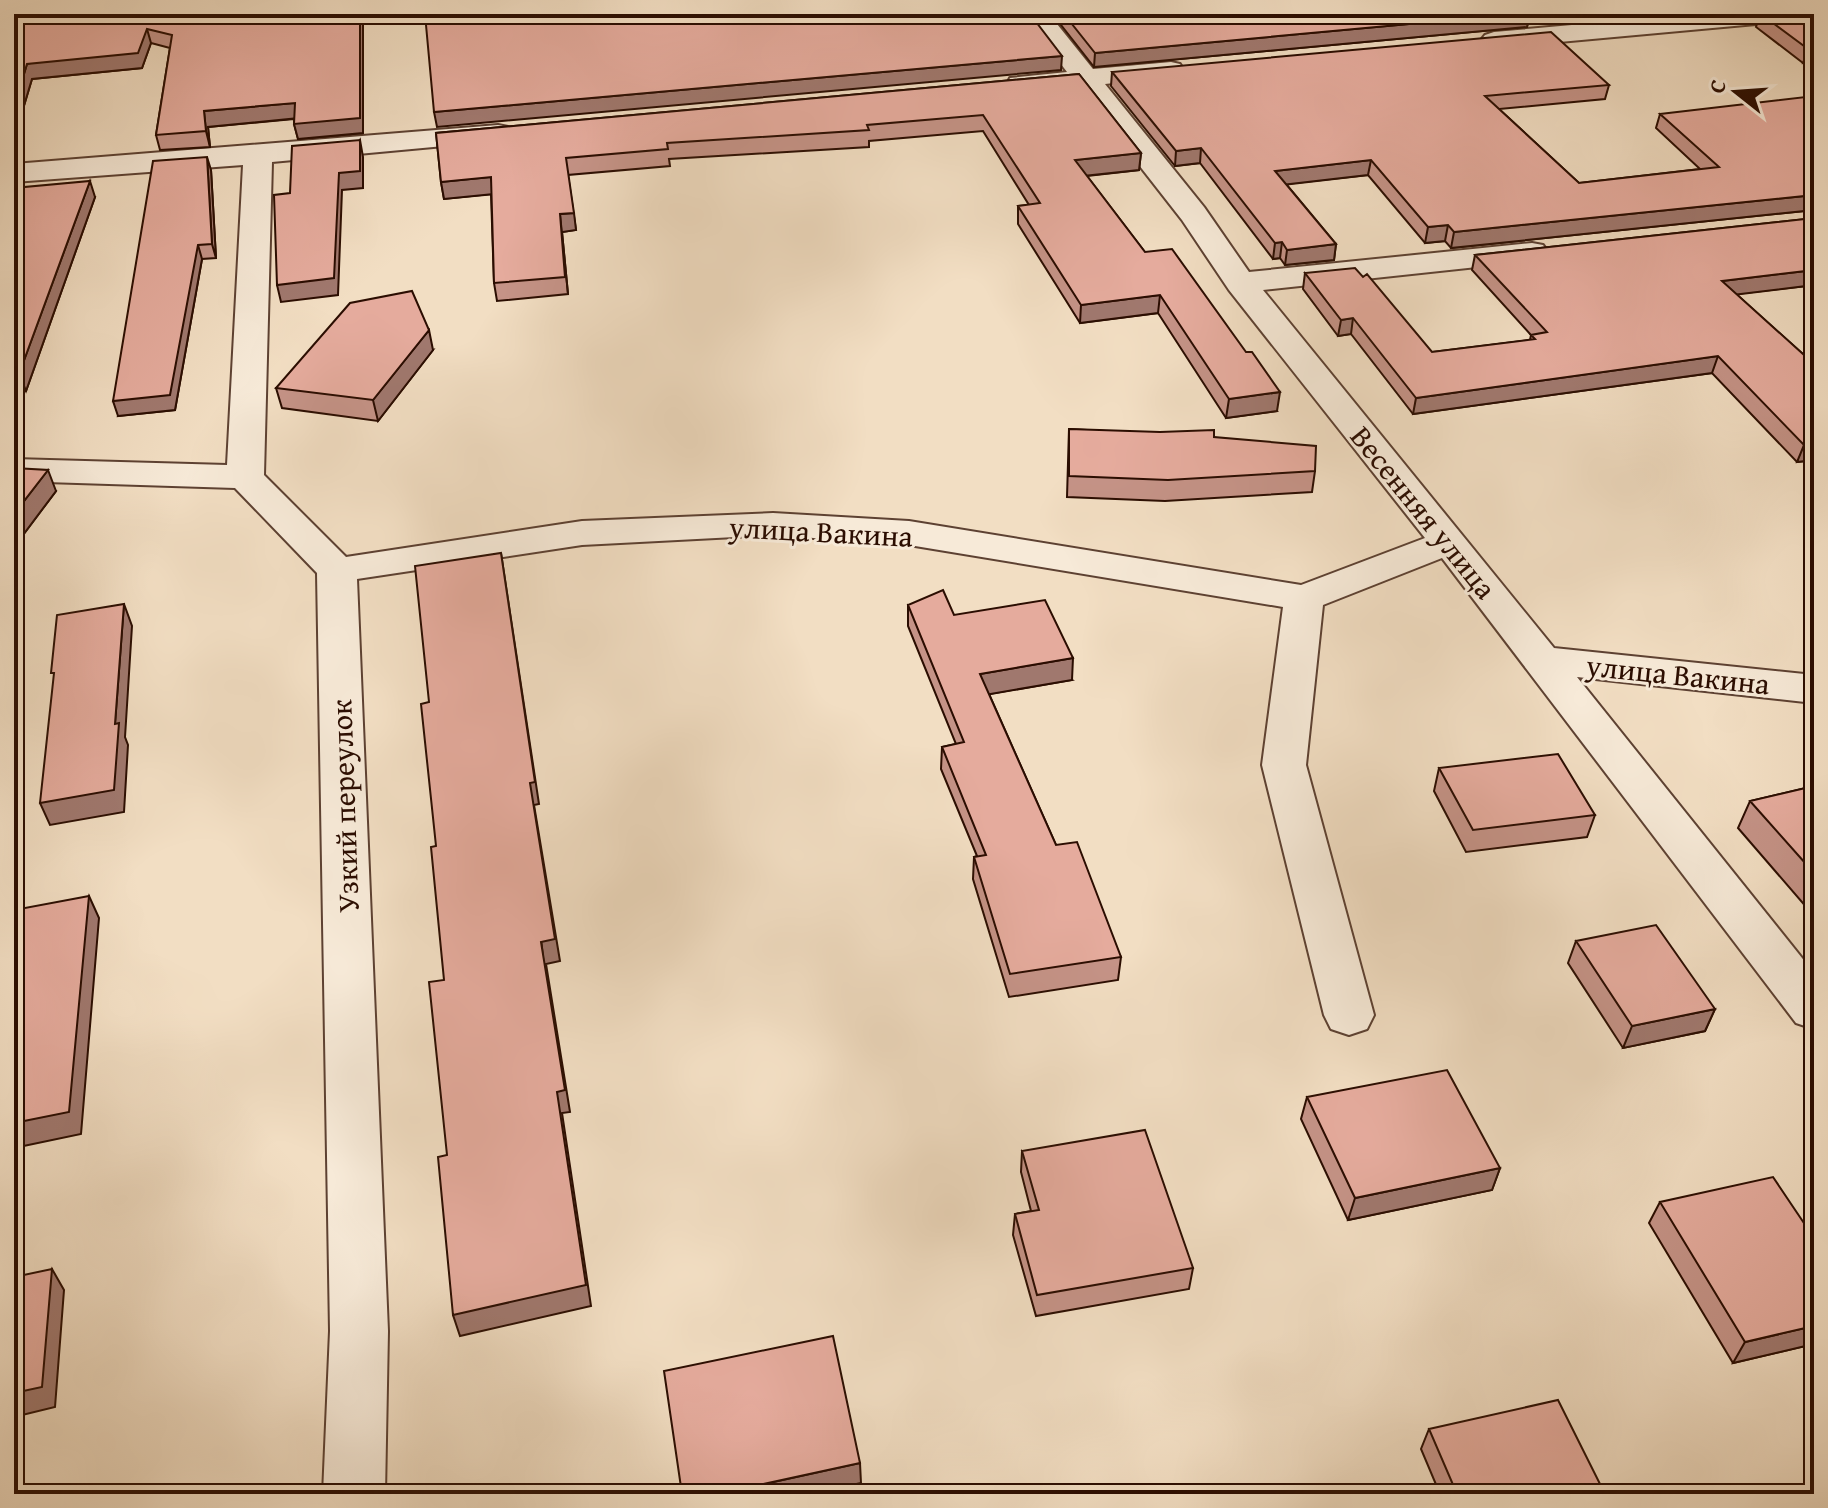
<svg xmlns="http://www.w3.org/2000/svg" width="1828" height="1508" viewBox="0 0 1828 1508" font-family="'Gentium Book Plus',serif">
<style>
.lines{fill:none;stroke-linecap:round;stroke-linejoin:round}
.minor-casing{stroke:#5d4132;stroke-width:4}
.minor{fill:#f7ead8;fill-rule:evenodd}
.wall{fill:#c59387;stroke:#2b0d01;stroke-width:2}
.shaded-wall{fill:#a0786e;stroke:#2b0d01;stroke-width:2}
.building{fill:#e5ab9d;stroke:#2b0d01;stroke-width:2}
.labels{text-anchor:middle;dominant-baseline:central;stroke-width:6;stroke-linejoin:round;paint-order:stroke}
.street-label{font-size:30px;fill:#2b0d01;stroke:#f7ead8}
</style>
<rect width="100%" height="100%" fill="#f2dec3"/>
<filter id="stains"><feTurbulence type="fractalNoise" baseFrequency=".0025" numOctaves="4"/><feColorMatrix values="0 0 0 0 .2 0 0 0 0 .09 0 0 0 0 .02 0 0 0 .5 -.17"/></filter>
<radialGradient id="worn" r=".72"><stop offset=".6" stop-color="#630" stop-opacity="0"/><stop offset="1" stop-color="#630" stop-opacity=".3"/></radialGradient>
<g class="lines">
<defs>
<path id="minor" d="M1023 14H1049L1093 69 1171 62 1180 64 1184 70 1180 76 1105 84 1204 207 1249 272 1532 243 1543 245 1548 252 1543 259 1532 261 1263 290 1554 648 1814 675V703L1577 677 1814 973V1029L1796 1023 1442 558 1323 605 1306 765 1374 1015 1367 1029 1349 1035 1331 1029 1324 1015 1262 765 1283 607 909 545 773 535 582 545 357 579 388 1331 385 1494H323L330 1331 317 573 235 488 14 481V459L227 465 243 165 14 182V164L498 125 508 127 512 133 508 139 498 141 272 162 264 475 346 557 582 521 773 513 909 521 1301 585 1425 538 1229 290 1182 220 1078 87 1020 92 1010 90 1007 84 1010 78 1067 72Z
M1695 14H1791L1787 19 1778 22 1494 48 1485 45 1481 40 1485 35 1494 32Z"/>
</defs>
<use href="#minor" class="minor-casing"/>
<use href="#minor" class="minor"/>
</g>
<path class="wall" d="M363 14V133L298 139 294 124V119L208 127 210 147 160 150 156 135 170 48 151 43 142 68 32 79 14 139V21Z
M1054 14H1530L1527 27 1094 67 1054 16Z
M1760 14 1814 15V62L1803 63 1756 27Z
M1112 72 1609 85 1605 99 1499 109 1579 183 1700 169 1656 128 1660 114 1814 210 1451 248 1445 241 1425 243 1368 175 1286 184 1336 244 1334 260 1285 265 1280 258 1273 259 1200 163 1175 166 1111 86Z
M1079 74 1141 153 1139 170 1087 176 1145 252 1277 411 1226 418 1158 313 1080 323 1018 224V206L1029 205 983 131 869 141V147L669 159 670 166 568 175 576 230 562 232 568 294 497 301 494 283 491 194 444 199 441 182 436 133Z
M211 170 216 258 202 259 175 410 118 416Z
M14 188 95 197 26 391 14 392Z
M1814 218V285L1736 294 1814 364V460L1797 462 1712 373 1413 414 1351 334 1338 336 1303 289 1305 273 1432 352 1530 340 1531 335 1472 270 1475 255Z
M433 350 378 421 282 408 276 388Z
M1069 429 1214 437 1315 471 1312 492 1165 501 1067 497Z
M14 468 56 491 23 535H14Z
M1814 495V528L1807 512Z
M908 605 954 615 1072 680 989 694 1056 845 1121 957 1118 980 1009 997 973 879 974 857 977 856 941 769 942 747 956 744 908 626Z
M1439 768 1595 815 1587 837 1466 852 1434 791Z
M1814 786V916L1738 828 1750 801Z
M1576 941 1715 1009 1705 1031 1623 1048 1568 963Z
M1307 1097 1500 1168 1492 1190 1348 1220 1301 1119Z
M1022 1151 1193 1268 1189 1289 1036 1316 1013 1235 1015 1214 1031 1211 1021 1172Z
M1660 1202 1814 1238V1344L1733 1363 1649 1223Z
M1429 1429 1605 1494H1440L1421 1449Z"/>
<path class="shaded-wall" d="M360 14H363V133L298 139 294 124Z
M1518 14H1530L1527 27 1094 67 1095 53Z
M147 29 151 43 142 68 32 79 14 139V107L27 64Z
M1814 48V62L1803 63 1808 49Z
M1062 56 1061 70 437 127 434 112Z
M295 103 299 118 208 127 210 147 206 131 204 111Z
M360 140 363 157V188L342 190 338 295 281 302 277 285 339 173Z
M1201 148 1200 163 1175 166 1176 151Z
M1141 153 1139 170 1074 177 1075 160Z
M207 157 211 170 216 258 212 244Z
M1371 160 1368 175 1273 186 1275 171Z
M491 177 494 194 444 199 441 182Z
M90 181 95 197 26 391 19 374Z
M1814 195V210L1451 248 1454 232Z
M574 213 576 230 562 232 568 294 560 214Z
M1448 225 1445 241 1425 243 1428 227Z
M1282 242 1280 258 1273 259 1275 243Z
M1336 244 1334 260 1285 265 1287 250Z
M198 245 202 259 175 410 118 416 113 401Z
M1814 270V285L1716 297 1722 281Z
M1160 295 1158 313 1080 323 1081 305Z
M1353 318 1351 334 1338 336 1341 320Z
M429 330 433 350 378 421 373 400Z
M1718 356 1712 373 1413 414 1416 398Z
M1280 392 1277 411 1226 418 1229 399Z
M1814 444V460L1797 462 1804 445Z
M48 470 56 491 23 535 14 514Z
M501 553 539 804 534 805 560 961 546 964 570 1112 562 1113 591 1306 460 1336 453 1315 557 1092Z
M124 604 132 626 125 737 128 745 124 812 50 825 40 803 115 724Z
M1073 658 1072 680 979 696 980 674Z
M89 896 99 918 81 1134 14 1148V1123Z
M1715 1009 1705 1031 1623 1048 1632 1026Z
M1500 1168 1492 1190 1348 1220 1355 1198Z
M52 1269 64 1290 55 1407 14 1417V1393Z
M1814 1326V1344L1733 1363 1745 1342Z
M860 1463 861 1483 810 1494H718Z"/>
<path class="building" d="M95 14H360V118L294 124 295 103 204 111 206 131 156 135 172 35 147 29 138 53 27 64 14 107V21Z
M425 14H1030L1062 56 434 112Z
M1064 14H1518L1095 53Z
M1761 14 1814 15V48L1808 49Z
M1551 32 1609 85 1485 96 1579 183 1719 167 1660 114 1814 96V195L1454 232 1448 225 1428 227 1371 160 1275 171 1336 244 1287 250 1282 242 1275 243 1201 148 1176 151 1112 72Z
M1079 74 1141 153 1075 160 1145 252 1172 249 1246 352H1252L1280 392 1229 399 1160 295 1081 305 1018 206 1040 203 983 115 867 125 869 130 667 143 668 149 566 158 574 213 560 214 565 277 494 283 491 177 441 182 436 133Z
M360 140V171L339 173 334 278 277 285 274 195 290 193 292 146Z
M207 157 212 244 198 245 170 395 113 401 153 161Z
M90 181 19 374 14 375V188Z
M1814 218V270L1722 281 1814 364V444L1804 445 1718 356 1416 398 1353 318 1341 320 1305 273 1355 268 1363 277 1367 274 1432 352 1535 339 1531 335 1547 332 1475 255Z
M412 291 429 330 373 400 276 388 350 303Z
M1069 429 1160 432 1214 430V437L1316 446 1315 471 1168 480 1069 476Z
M14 468 48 470 14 514Z
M501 553 535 782 530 783 555 939 541 942 565 1090 557 1092 586 1285 453 1315 438 1157 447 1155 429 982 444 980 431 847 436 846 421 704 429 702 415 566Z
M943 590 954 615 1045 600 1073 658 980 674 1056 845 1077 842 1121 957 1010 974 974 857 986 855 942 747 964 742 908 605Z
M124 604 115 724 119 723 114 790 40 803 54 673H51L57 615Z
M1558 754 1595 815 1473 830 1439 768Z
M1814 786V873L1750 801Z
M89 896 69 1112 14 1123V910Z
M1656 925 1715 1009 1632 1026 1576 941Z
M1447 1070 1500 1168 1355 1198 1307 1097Z
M1145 1130 1193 1268 1037 1295 1015 1214 1039 1210 1022 1151Z
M1773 1177 1814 1238V1326L1745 1342 1660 1202Z
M52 1269 42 1387 14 1393V1277Z
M833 1336 860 1463 718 1494H682L664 1371Z
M1558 1400 1605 1494H1457L1429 1429Z
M1190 1486 1192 1494H1154Z"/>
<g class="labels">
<g class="street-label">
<text transform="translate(1424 512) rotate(51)">Весенняя улица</text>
<text transform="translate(821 531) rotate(3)">улица Вакина</text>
<text transform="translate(1678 674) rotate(6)">улица Вакина</text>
<text transform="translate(344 806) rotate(-92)">Узкий переулок</text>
</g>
</g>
<rect width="1828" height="1508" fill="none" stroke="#f2dec3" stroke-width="48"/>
<rect x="16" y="16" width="1796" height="1476" fill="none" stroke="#2b0d01" stroke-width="4"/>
<rect x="24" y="24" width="1780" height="1460" fill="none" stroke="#2b0d01" stroke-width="2"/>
<g transform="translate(1736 92) rotate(287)" stroke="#f7ead8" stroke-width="6" paint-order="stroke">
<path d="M0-6L14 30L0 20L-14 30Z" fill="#2b0d01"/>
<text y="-12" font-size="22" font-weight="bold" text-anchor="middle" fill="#2b0d01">С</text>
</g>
<rect width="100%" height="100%" filter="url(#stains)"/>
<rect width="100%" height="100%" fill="url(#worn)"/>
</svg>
